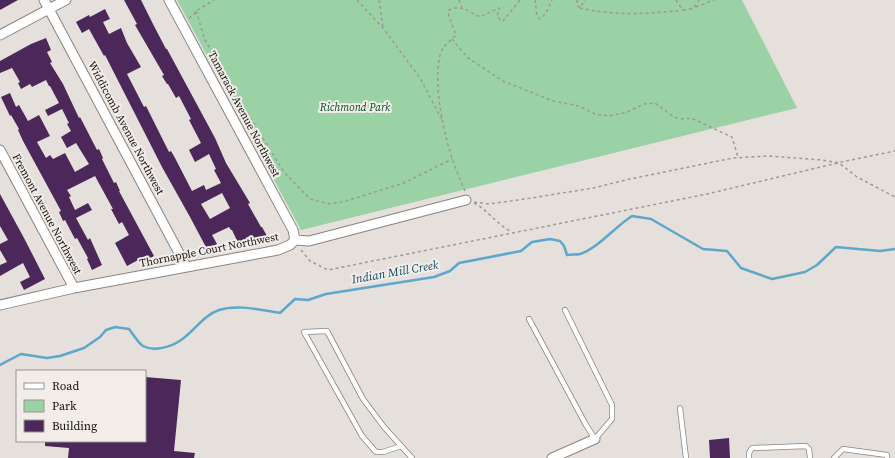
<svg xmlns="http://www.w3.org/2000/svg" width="895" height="458" viewBox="0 0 895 458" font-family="'Source Serif 4',serif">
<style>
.green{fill:#9ad1a5}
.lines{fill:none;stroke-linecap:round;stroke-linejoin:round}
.stream{stroke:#5ea7cc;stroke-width:2.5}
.building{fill:#4b2859;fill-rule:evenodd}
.lane-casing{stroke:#888480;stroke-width:6}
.street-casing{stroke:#888480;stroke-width:11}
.path{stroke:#9d9995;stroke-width:1.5;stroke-dasharray:3 3;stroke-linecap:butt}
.lane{stroke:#fff;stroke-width:4.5}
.street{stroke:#fff;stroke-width:9}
.labels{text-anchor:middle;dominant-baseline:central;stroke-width:4;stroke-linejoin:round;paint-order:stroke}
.park-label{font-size:11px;font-style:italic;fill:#014b20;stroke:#f2ede9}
.street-label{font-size:11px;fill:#12110f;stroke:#f2ede9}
.water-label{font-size:12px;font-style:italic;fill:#104c66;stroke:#f2ede9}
</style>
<rect width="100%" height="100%" fill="#e5e0db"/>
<path class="green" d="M177 0H742L797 108 301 230Z"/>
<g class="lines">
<path class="stream" d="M0 365 21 354 47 358 60 356 84 348 100 337 106 330 115 327 129 329C133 334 138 343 143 346 154 352 171 347 181 340 194 331 204 315 219 310 238 304 260 310 280 313L295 299 308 300 326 294 434 277 450 271 459 263 521 251 532 242 550 239 560 241 564 246 567 255C571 254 576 255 580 254 597 249 616 226 632 216L651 219 703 249 727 251 741 268 772 279 805 272 817 265 836 247 880 251 895 249"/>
</g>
<path class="building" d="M0 0H18L0 10Z
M124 0H141L154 26 166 49H167L215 138 226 163 250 203 248 204 261 227H262L267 236 254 243 252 239 239 245 232 230H231L229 227 212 235 217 244 207 249 190 217 162 167 105 55 104 56 89 29 82 33 76 22 89 15 90 17 105 9 110 19 103 22 109 34 121 28 127 43 141 67 127 74 144 107 146 106 169 152 171 151 175 158 192 191 204 185 206 190 221 183 214 170 216 169 209 154 195 162 189 150 201 143 189 120 191 119 179 96 176 98 168 84H167L162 76 164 75 135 25 137 24ZM222 193 230 208 210 219 201 204Z
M46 38 51 50 47 52 52 62 50 63 63 84 79 118 80 117 97 150 99 149 103 158 102 159 114 183 116 182 120 191H119L154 256 150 258 153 263 144 268 140 259 127 266 115 243 129 235 122 222 119 224 111 209H113L95 176 67 190 71 196 69 197 75 210 88 203 92 210 76 218 88 240 90 238 102 265 92 270 87 259 88 258 77 238 75 239 65 220 63 221 59 212 61 211 23 141 18 130 19 129 11 115 10 116 1 97 10 93 16 107 19 105 28 121 39 115 50 136 37 142 46 158 50 155 53 159 65 153 75 172 89 164 76 143 67 148 61 137 71 131 67 124 69 123 62 109 48 116 45 110 59 103 50 86H49L46 80 32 87 30 84 21 89 18 83 20 82 12 68 0 73V61L31 44Z
M0 194 24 238 45 279 24 290 20 282 30 277 23 263 0 276V265L7 262 0 250V244L8 240 0 226Z
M145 377 181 380 174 451 195 453 194 458H68L69 448 45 446V441H145Z
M729 438 730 458H710L709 440Z"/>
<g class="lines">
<defs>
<path id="lane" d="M529 319 586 425 595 439 612 419V405L565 310
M680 408 686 458
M401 446 383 452H376L362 436 304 332 327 331 363 399 384 427 412 458
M749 458V453L752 448 806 446 809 449 810 458
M834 458 843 449 887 455V458"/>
<path id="street" d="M44 0 186 266
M169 0 293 230 295 240
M0 35 66 0
M0 150 74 288
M0 305 74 288 278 250 290 245 295 240 309 241 466 200
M552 458 595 439"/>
</defs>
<use href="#lane" class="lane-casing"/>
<use href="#street" class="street-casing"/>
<path class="path" d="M357 0 383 28 420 78 442 120
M379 0 383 28
M459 0 462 7
M535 0 537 16 540 19 546 13 552 0
M577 0V5L580 8 585 0
M676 0 678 4 684 10 694 8 699 0
M696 7 714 0
M580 8C614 16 650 14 684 10
M196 11 205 40 252 121 284 172 310 199 329 204 346 201 404 183 452 159
M189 18 194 15 196 11 214 0
M452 39 468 58 503 81 553 101 579 106 595 114 608 116 625 113 644 104 655 103 674 117 683 119 691 118 732 137 738 157
M465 191C459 177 453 163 449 148 442 126 431 69 443 48 446 44 452 39 456 35L448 13 449 10C461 4 469 12 480 17L499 8 500 10 497 15 500 20 503 21 520 0
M474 202 489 204 525 199 593 188 630 179 733 158 768 156 822 160 839 163 857 177 895 197
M474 203C488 210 497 225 512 232
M301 250 310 261 328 270 707 194 846 161 895 151"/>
<use href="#lane" class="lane"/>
<use href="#street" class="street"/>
</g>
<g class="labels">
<g class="park-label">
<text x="355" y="107">Richmond Park</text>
</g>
<g class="street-label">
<text transform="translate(244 114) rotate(62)">Tamarack Avenue Northwest</text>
<text transform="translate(126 128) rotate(62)">Widdicomb Avenue Northwest</text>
<text transform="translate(47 214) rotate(62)">Fremont Avenue Northwest</text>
<text transform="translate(209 250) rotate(-11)">Thornapple Court Northwest</text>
</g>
<g class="water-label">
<text transform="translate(395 272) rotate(-10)">Indian Mill Creek</text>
</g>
</g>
<rect x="16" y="370" width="130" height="72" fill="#f2ede9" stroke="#989592"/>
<rect x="24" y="383" width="20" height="6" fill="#ffffff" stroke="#989592"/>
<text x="52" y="390" font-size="12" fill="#12110f">Road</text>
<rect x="24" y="400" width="20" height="12" fill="#9ad1a5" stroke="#989592"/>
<text x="52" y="410" font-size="12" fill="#12110f">Park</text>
<rect x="24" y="420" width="20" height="12" fill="#4b2859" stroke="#989592"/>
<text x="52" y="430" font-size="12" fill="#12110f">Building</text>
</svg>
